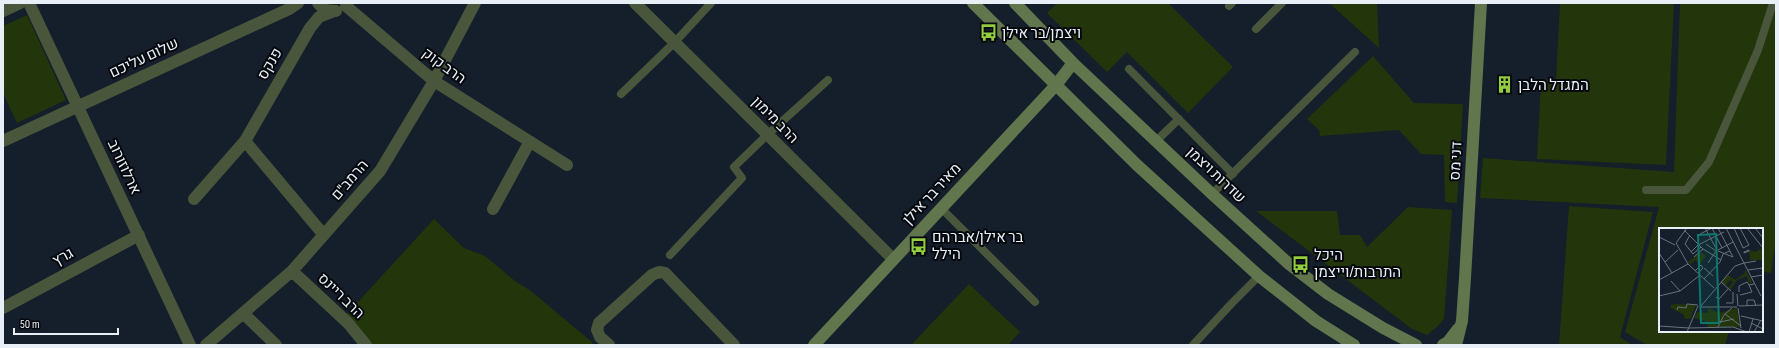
<svg xmlns="http://www.w3.org/2000/svg" width="1779" height="348" viewBox="0 0 1779 348" font-family="'Sofia Sans Condensed',Heebo,sans-serif">
<style>
.green{fill:#23350a}
.lines{fill:none;stroke-linecap:round;stroke-linejoin:round}
.lane{stroke:#49563c;stroke-width:8}
.street{stroke:#49563c;stroke-width:12}
.secondary{stroke:#61764c;stroke-width:12}
.labels{text-anchor:middle;dominant-baseline:central;stroke-width:4;stroke-linejoin:round;paint-order:stroke}
.poi-label{font-size:15px;fill:#e8eff7;stroke:#05080d;text-anchor:start}
.street-label{font-size:15px;fill:#e8eff7;stroke:#05080d}
.inset-road{fill:none;stroke:#69727d;stroke-width:1}
.view{fill:#0f766e;fill-opacity:0.15;stroke:#0f766e;stroke-width:2}
.inset-edge{fill:none;stroke:#e8eff7;stroke-width:2}
</style>
<rect width="100%" height="100%" fill="#151e2b"/>
<path class="green" d="M1057 3H1168L1233 67 1188 113 1127 52 1107 72 1047 13Z
M1329 3H1377L1379 48Z
M1560 3H1674L1666 165 1537 159 1541 80H1556Z
M1680 3H1776V239L1771 273 1762 272V229H1660V331H1729L1725 345H1647L1625 332 1659 207 1480 198 1483 158 1674 172Z
M27 15 66 100 17 123 3 93V26Z
M1373 56 1414 103 1463 104 1457 203 1445 202 1444 155 1421 154 1399 130 1320 136 1319 130 1307 119Z
M1569 206 1653 212 1620 337 1632 345H1559Z
M1408 207 1452 210 1444 319 1437 327 1427 335 1412 329 1256 211H1337L1340 235H1360L1367 247Z
M434 219 464 248 485 256 515 281 531 291 593 343 591 345H372L346 315Z
M969 284 1020 332 1008 345H911Z"/>
<g class="lines">
<path class="lane" d="M1229 6 1232 3
M1256 29 1282 3
M1129 69 1233 174
M621 94 675 42 711 3
M1156 141 1179 119
M1646 190H1686L1709 162 1758 50 1773 3
M1212 194 1355 52
M941 208 1035 302
M670 255 742 178 734 167 767 135 828 80
M1193 345 1232 303 1259 276"/>
<path class="street" d="M29 3 190 345
M318 3 325 10 336 11
M635 3 893 259
M346 6 434 81 567 165
M3 11 20 3
M3 141 289 9 298 3
M245 141 323 234
M194 199 245 141 310 28 319 17 332 12
M493 209 529 143
M292 271 348 323 366 345
M3 308 139 235
M243 313 276 345
M206 345 292 271 380 171 434 81 475 3
M609 345 600 337 597 330 599 323 652 275 659 272 665 273 734 345"/>
<path class="secondary" d="M973 3 1137 165 1259 276 1316 321 1354 345
M1015 3 1073 63 1212 194 1289 264 1328 294 1383 328 1416 345
M814 345 1056 85 1073 63
M1443 345 1448 342 1458 329
M1456 345 1462 321 1465 278 1481 3"/>
</g>
<defs>
<symbol id="bus-bare" viewBox="-9 -9 18 18"><path d="M-5-6H5V4H4V6H2V4H-2V6H-4V4H-5ZM-3.5-4V0h7V-4ZM-3.5 1.2v1.5H-2V1.2ZM2 1.2v1.5H3.5V1.2Z" fill="#91cd3f" stroke="#05080d" stroke-width="2.5" paint-order="stroke"/></symbol>
<symbol id="building-bare" viewBox="-9 -9 18 18"><path d="M-4-6H4V6H1V3H-1V6H-4ZM-2.5-4.3h1.7v1.8h-1.7ZM.8-4.3h1.7v1.8H.8ZM-2.5-1h1.7V.8h-1.7ZM.8-1h1.7V.8H.8Z" fill="#91cd3f" stroke="#05080d" stroke-width="2.5" paint-order="stroke"/></symbol>
</defs>
<g fill-rule="evenodd">
<use href="#bus-bare" x="976" y="20" width="25" height="25"/>
<use href="#building-bare" x="1492" y="72" width="25" height="25"/>
<use href="#bus-bare" x="906" y="234" width="25" height="25"/>
<use href="#bus-bare" x="1288" y="252" width="25" height="25"/>
</g>
<g class="labels">
<g class="poi-label">
<text x="1002" y="33">ויצמן/בר אילן</text>
<text x="1518" y="85">המגדל הלבן</text>
<text x="932" y="237">בר אילן/אברהם<tspan x="932" dy="17">הילל</tspan></text>
<text x="1314" y="255">היכל<tspan x="1314" dy="17">התרבות/וייצמן</tspan></text>
</g>
<g class="street-label">
<text transform="translate(144 58) rotate(-25)">שלום עליכם</text>
<text transform="translate(270 64) rotate(-60)">פנקס</text>
<text transform="translate(444 66) rotate(36)">הרב קוק</text>
<text transform="translate(775 120) rotate(45)">הרב מימון</text>
<text transform="translate(1456 161) rotate(-87)">דני מס</text>
<text transform="translate(124 167) rotate(65)">ארלוזורוב</text>
<text transform="translate(1216 175) rotate(43)">שדרות ויצמן</text>
<text transform="translate(350 180) rotate(-49)">הרמב"ם</text>
<text transform="translate(932 194) rotate(-47)">מאיר בר אילן</text>
<text transform="translate(63 257) rotate(-28)">גרץ</text>
<text transform="translate(341 296) rotate(44)">הרב ריינס</text>
</g>
</g>
<g transform="translate(1659 228)">
<rect width="104" height="104" fill="#151e2b"/>
<path d="M103 20 104 32H91L90 22 96 24ZM42 24 47 28 41 36 36 32 32 36 29 34ZM86 41 94 56 89 54 88 48 78 52 71 62 69 60 74 54 71 52 66 58 62 54 69 47 76 52 86 45ZM17 76 37 77 31 91H26L25 87 12 80V77ZM49 80 60 85 78 80 81 99H49L46 93 35 90 38 84 49 85Z" fill="#23350a"/>
<path class="inset-road" d="M46 0 58 22M53 0 63 20M59 0 74 29M75 0 84 20 90 17 81 0M88 0 104 20M96 0 104 10M25 2 44 21 62 32M41 6 53 0M31 7 26 16 34 26 42 19M0 9 16 17M17 15 29 36 55 60M17 15 28 0M47 16 57 23M59 22 74 14M90 22V23L85 25V24ZM59 23 74 29M32 24 39 17 65 4M0 25 13 45M35 29 44 21M97 33 85 35 102 68M6 34 19 22M49 35 57 23M45 40 54 48M89 42 104 40M36 43 42 37 44 40 39 45M92 49 104 47M45 51 61 34 64 26 71 23M0 52 29 36M12 53 21 63M62 54 72 63M80 64V58L88 54 90 57 95 56M78 66 79 78M0 67V104M81 67 93 64 90 57M0 68 21 63 41 47M57 69 60 71 69 61M67 75H74V64M42 78 76 38 85 35 67 0M80 78 104 77M88 78V72H95L97 78M41 79H78M79 80 82 100M18 82 19 79 27 80 28 76 39 77M66 86 82 98M82 88 104 93M61 94 75 91M92 95 104 101M0 98 30 100M59 99 65 87 73 80M30 100 74 99 88 104M28 104 39 78M90 104 94 91M95 104 102 92"/>
<path class="view" d="M57 6 60 95H42L39 7Z"/>
<rect width="104" height="104" class="inset-edge"/>
</g>
<rect width="1779" height="348" fill="none" stroke="#e8eff7" stroke-width="8"/>
<path d="M14 328v6h104v-6" fill="none" stroke="#e8eff7" stroke-width="2"/>
<text x="20" y="328" font-size="12" fill="#e8eff7" stroke="#05080d" stroke-width="3" paint-order="stroke">50 m</text>
</svg>
